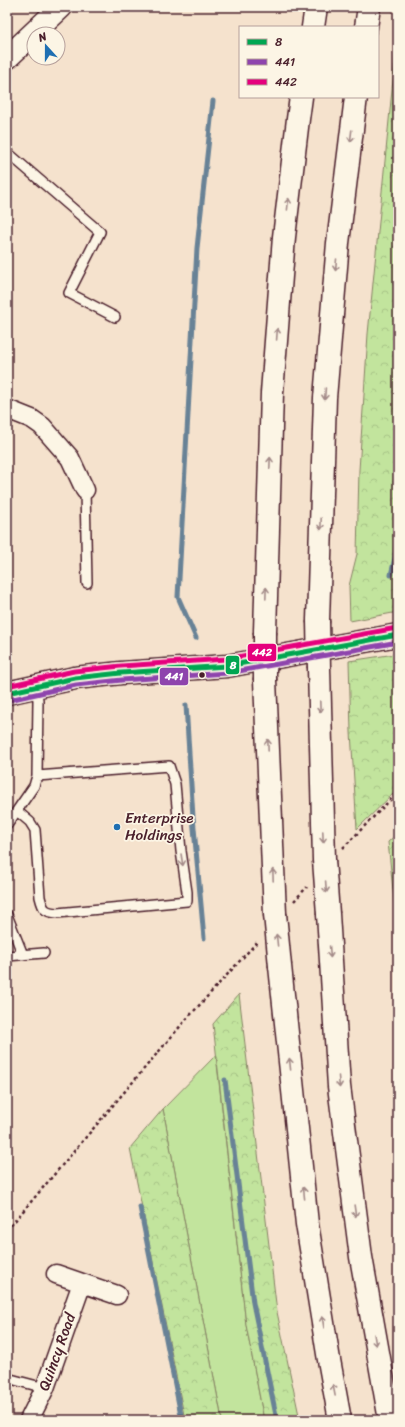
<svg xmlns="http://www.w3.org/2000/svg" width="405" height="1427" viewBox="0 0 405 1427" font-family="Sriracha,sans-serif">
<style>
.grass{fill:#c2e49d;stroke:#868264}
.forest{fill:url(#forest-crowns);stroke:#868264}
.garden{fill:url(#garden-furrows);stroke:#868264}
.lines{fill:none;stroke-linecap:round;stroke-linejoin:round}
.stream{stroke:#688296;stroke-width:5}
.service-casing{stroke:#4a1f2b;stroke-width:12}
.minor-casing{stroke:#4a1f2b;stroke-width:21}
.secondary-casing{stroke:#4a1f2b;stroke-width:25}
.motorway-casing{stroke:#4a1f2b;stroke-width:25}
.path{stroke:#4a1f2b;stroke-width:2.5;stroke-dasharray:3 3;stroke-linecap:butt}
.service{stroke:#fcf5e5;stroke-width:9}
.minor{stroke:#fcf5e5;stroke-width:18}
.secondary{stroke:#fcf5e5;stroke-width:22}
.motorway{stroke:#fcf5e5;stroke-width:22}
.motorway-bridge-casing{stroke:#4a1f2b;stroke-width:25;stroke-linecap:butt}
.motorway-bridge{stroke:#fcf5e5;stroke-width:22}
.bus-1-casing{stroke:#fcf5e5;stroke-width:8}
.bus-2-casing{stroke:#fcf5e5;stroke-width:8}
.bus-3-casing{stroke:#fcf5e5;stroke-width:8}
.bus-1{stroke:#00a651;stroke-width:5}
.bus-2{stroke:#8e44ad;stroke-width:5}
.bus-3{stroke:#e5007d;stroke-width:5}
.oneway{stroke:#a38a88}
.bus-dot{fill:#4a1f2b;stroke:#fcf5e5;stroke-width:1.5}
.poi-dot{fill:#1f6fb2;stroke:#fcf5e5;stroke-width:1.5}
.labels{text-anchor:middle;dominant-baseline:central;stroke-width:3.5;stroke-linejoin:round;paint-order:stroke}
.poi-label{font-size:15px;fill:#4a1f2b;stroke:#fcf5e5;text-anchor:start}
.street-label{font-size:15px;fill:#4a1f2b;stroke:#fcf5e5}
.line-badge{stroke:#fcf5e5;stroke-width:1.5}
.badge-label{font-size:11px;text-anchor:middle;font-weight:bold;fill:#fff}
</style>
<defs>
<pattern id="forest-crowns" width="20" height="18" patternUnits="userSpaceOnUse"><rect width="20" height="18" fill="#c2e49d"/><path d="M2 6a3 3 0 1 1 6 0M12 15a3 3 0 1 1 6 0" fill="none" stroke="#a8c387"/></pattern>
<pattern id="garden-furrows" width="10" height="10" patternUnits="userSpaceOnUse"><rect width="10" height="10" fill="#c2e49d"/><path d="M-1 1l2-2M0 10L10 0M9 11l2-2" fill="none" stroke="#a8c387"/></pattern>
</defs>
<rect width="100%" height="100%" fill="#f5e2cd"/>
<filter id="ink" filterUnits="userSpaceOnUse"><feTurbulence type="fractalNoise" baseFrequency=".025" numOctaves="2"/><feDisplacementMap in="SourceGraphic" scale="8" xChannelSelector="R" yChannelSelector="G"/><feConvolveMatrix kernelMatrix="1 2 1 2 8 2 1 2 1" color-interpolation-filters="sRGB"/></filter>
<g filter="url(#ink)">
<path class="grass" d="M216 1055 246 1325 264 1420H222L163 1109Z"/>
<path class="forest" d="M398 48V612L350 621 349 586 357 554 359 470 368 334 396 49Z
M395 654 394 660H398V789L357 829 351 732 349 661Z
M239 994 277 1312 300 1420H264L246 1325 213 1024Z
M163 1109 222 1420H185L130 1148Z"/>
<path class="garden" d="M398 833V938L388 842Z"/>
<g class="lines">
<path class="stream" d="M391 575 395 558 398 530
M196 638 178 597 197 248 213 101
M186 705 193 817 204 938
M225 1080 253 1303 277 1420
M140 1207 182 1420"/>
<defs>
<path id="service" d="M7 152 100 232 69 293 115 317
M85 490 87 583
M17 811 30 822 35 830 40 897C43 909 44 912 57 913L187 901V892L181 851 175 784 169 766 37 776
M7 825 34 786 37 776 38 700 36 686
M7 915 23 955
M7 956 44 953
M7 1378 45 1388"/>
<path id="minor" d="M7 409 32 419 42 426 70 458 85 490
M56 1274 82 1283
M29 1420 45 1388 82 1283 117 1295"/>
<path id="secondary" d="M7 58 61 7
M7 693 75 678 121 673 227 666 398 635"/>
<path id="motorway" d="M313 27 316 7
M366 27 369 7
M318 621 325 398 338 243 356 97
M265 632 272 393 284 237 298 119 301 97
M319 668 324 860
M265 680 275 914
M328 914 339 1086 361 1257 390 1420
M280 966 307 1224 329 1360 340 1420"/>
</defs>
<use href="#service" class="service-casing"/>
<use href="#minor" class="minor-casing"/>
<use href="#secondary" class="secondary-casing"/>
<use href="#motorway" class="motorway-casing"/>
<path class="path" d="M343 848 398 792
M294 901 307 887
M7 1230 183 1023 258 941"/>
<use href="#service" class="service"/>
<use href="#minor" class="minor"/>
<use href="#secondary" class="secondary"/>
<use href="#motorway" class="motorway"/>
<defs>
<path id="motorway-bridge" d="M318 621 319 668
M265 632V680
M324 860 328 914
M275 914 280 966"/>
</defs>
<use href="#motorway-bridge" class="motorway-bridge-casing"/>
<use href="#motorway-bridge" class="motorway-bridge"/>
<defs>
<path id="bus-1" d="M7 693 75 678 121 673 227 666 398 635"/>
<path id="bus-2" d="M9 700 76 685 122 680 228 673 398 642"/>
<path id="bus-3" d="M7 686 74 671 121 666 226 659 397 628"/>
</defs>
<use href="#bus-1" class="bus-1-casing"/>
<use href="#bus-2" class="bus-2-casing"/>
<use href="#bus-3" class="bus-3-casing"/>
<use href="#bus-1" class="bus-1"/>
<use href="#bus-2" class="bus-2"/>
<use href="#bus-3" class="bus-3"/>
</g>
<defs><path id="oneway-shaft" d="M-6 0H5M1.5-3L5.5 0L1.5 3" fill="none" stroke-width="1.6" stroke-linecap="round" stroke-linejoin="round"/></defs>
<g class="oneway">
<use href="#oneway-shaft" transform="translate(351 136) rotate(97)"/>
<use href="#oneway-shaft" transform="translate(288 204) rotate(-84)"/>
<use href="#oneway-shaft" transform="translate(336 265) rotate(95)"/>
<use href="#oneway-shaft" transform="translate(277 334) rotate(-86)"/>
<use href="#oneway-shaft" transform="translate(325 394) rotate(94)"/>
<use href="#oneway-shaft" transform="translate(270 463) rotate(-88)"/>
<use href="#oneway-shaft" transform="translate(321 524) rotate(92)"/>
<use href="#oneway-shaft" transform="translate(266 593) rotate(-88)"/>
<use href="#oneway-shaft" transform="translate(320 707) rotate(88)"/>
<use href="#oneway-shaft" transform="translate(268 745) rotate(-92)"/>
<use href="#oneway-shaft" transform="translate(323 837) rotate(88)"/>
<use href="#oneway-shaft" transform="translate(182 860) rotate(81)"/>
<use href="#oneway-shaft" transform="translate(273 875) rotate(-92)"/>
<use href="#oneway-shaft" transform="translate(326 887) rotate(86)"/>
<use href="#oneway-shaft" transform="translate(277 940) rotate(-96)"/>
<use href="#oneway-shaft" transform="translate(330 952) rotate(86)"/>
<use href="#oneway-shaft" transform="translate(290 1064) rotate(-96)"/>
<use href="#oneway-shaft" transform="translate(339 1082) rotate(85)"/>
<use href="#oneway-shaft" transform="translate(304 1193) rotate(-96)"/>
<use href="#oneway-shaft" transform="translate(355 1211) rotate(82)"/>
<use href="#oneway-shaft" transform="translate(323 1322) rotate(-99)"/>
<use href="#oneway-shaft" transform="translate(375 1340) rotate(81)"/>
<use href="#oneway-shaft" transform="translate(334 1390) rotate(-101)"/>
</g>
</g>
<circle class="bus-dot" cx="202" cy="675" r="3.5"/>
<circle class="poi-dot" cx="117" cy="827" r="4"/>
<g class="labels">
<g class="poi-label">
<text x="125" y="818">Enterprise<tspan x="125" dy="17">Holdings</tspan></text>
</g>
<g class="street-label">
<text transform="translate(57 1352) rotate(-70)">Quincy Road</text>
</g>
</g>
<g class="line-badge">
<rect x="247" y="643" width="30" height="19" rx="4" fill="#e5007d"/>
<rect x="225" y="655" width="15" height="20" rx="4" fill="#00a651"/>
<rect x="159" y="667" width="30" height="19" rx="4" fill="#8e44ad"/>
</g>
<g class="badge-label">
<text x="262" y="656">442</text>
<text x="233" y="669">8</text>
<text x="174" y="680">441</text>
</g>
<rect width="405" height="1427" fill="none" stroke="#fcf5e5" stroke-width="24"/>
<rect x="12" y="12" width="381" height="1403" fill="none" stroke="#4a1f2b" stroke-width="1.5" filter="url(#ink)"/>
<rect x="239" y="26" width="140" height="72" fill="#fcf5e5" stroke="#b59f9b"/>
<rect x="247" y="39" width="20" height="6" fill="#00a651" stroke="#b59f9b"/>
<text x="275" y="46" font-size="12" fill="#4a1f2b">8</text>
<rect x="247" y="59" width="20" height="6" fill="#8e44ad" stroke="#b59f9b"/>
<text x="275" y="66" font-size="12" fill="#4a1f2b">441</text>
<rect x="247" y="79" width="20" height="6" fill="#e5007d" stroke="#b59f9b"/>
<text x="275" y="86" font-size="12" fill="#4a1f2b">442</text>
<g transform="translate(46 46) rotate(339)"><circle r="19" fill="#fcf5e5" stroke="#b59f9b"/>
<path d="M0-3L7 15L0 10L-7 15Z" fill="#1f6fb2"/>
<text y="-6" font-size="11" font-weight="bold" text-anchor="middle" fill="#4a1f2b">N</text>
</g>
</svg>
